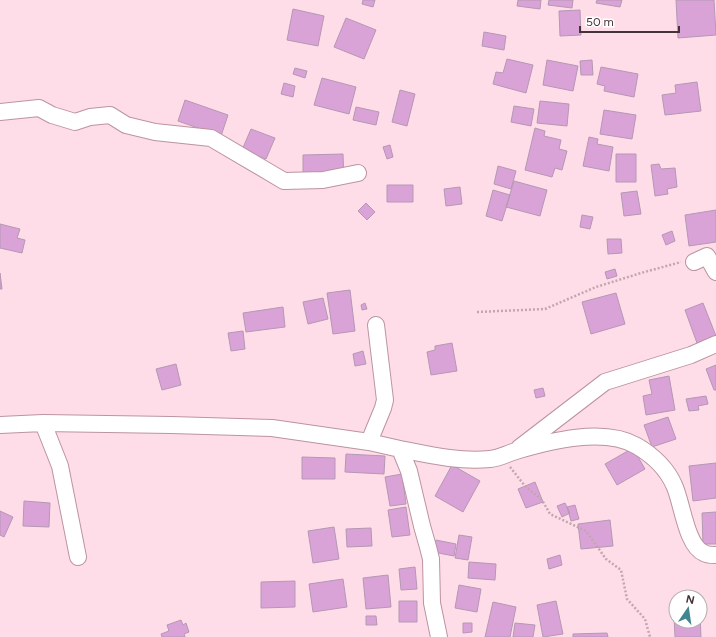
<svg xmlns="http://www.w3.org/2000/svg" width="716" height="637" viewBox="0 0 716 637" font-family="Figtree,sans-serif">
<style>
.building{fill:#daa3d8;stroke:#b498b3}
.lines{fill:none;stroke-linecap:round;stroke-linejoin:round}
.minor-casing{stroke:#bb94a1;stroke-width:18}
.path{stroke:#c2a6af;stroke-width:2.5;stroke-dasharray:2 2;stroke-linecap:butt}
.minor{stroke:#fff;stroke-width:16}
</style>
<rect width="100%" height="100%" fill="#ffdde8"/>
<path class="building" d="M363 0H375L373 7 362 4Z
M518 0H541L540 9 517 6Z
M549 0H573L572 8 548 5Z
M597 0H622L620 7 596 3Z
M676 0H714L716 35 678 38Z
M293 9 324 16 318 46 287 40Z
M580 10 581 35 560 36 559 11Z
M346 18 376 30 364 59 334 47Z
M484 32 506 36 504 50 482 46Z
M507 59 533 65 526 93 493 84 496 72 503 73Z
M547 60 578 66 573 91 543 85Z
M592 60 593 75H581L580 61Z
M601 67 638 74 634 97 604 91 605 86 597 84Z
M295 68 307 71 305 78 293 74Z
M322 78 356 87 349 114 314 105Z
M697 82 701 111 665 115 662 95 676 93 675 85Z
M284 83 295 86 293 97 281 94Z
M400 90 415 94 407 126 392 122Z
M185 100 228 115 221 136 178 121Z
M540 101 569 104 567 126 537 123Z
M514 106 534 109 531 126 511 122Z
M356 107 379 112 376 125 353 120Z
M604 110 636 115 632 139 600 134Z
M535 128 545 131 544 136 561 140 559 149 567 151 562 170 555 168 552 177 525 170Z
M251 129 275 138 266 159 242 150Z
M589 137 598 139 597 144 613 147 609 171 583 166Z
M390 145 393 157 387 159 383 147Z
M343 154 344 180 303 181V155Z
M616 154H636V182H616Z
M659 164 661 169 675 168 677 187 667 189 668 194 655 196 651 165Z
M498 166 516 171 511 189 494 184Z
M514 181 547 190 540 216 506 207Z
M387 185H413V202H387Z
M460 187 462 204 446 206 444 189Z
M493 190 510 195 502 221 486 216Z
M637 191 641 214 624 216 621 193Z
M366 203 375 212 367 220 358 211Z
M716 210V242L689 246 685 215Z
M582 215 593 217 590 229 580 227Z
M0 224 20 229 17 238 25 240 22 253 0 248Z
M672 231 675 241 666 245 662 235Z
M607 239H621L622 253 608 254Z
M615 269 617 276 607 279 605 272Z
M0 273 2 289H0Z
M350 290 355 331 333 334 327 293Z
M616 293 625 324 591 334 582 302Z
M323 298 328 319 308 324 303 302Z
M365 303 367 309 362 310 361 305Z
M703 303 716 336 697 343 685 310Z
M283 307 285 327 246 332 243 313Z
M243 331 245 349 231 351 228 333Z
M452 343 457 371 431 375 427 352 435 350V346Z
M363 351 366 364 355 366 353 354Z
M176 364 181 385 162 390 156 369Z
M716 365V390H714L706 369Z
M669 376 675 410 646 415 643 396 652 394 649 380Z
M543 388 545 396 536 398 534 390Z
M706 396 708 404 698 406 699 410 689 411 686 399Z
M668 417 676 439 652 447 644 425Z
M633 448 645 469 617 485 605 464Z
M346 454 385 456 384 474 345 472Z
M302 457 335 458V479H302Z
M716 463V498L693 501 689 466Z
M452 465 480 481 463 512 435 496Z
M402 474 406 504 390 506 385 477Z
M535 482 543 502 526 508 518 489Z
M24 501 50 503 49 527 23 526Z
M565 503 570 513 562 517 557 506Z
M575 505 579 519 571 521 567 507Z
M406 507 410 535 392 537 388 510Z
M0 511 13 517 4 537 0 535Z
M716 512V544H703L702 513Z
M610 520 613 546 581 549 578 524Z
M334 527 339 559 313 563 308 531Z
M371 528 372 546 347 547 346 529Z
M459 535 472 537 468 560 455 558Z
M436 540 456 544 454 556 433 552Z
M560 555 562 565 549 569 547 559Z
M469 562 496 564 495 580 468 578Z
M415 567 417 589 401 590 399 569Z
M388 575 391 607 366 609 363 578Z
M343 579 347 607 313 612 309 584Z
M295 581V607L261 608V582Z
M459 585 481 589 477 612 455 608Z
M399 601H417V622H399Z
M556 601 563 634 543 637 537 605Z
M493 602 516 607 510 637H485Z
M700 615 701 637H675L674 616H676V621H700Z
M366 616H376L377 625H366Z
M181 620 183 625 186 623 189 632 184 634 185 637H162L161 634 169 631 167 625Z
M463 623H472V632L463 633Z
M515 623 535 625 533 637H513Z
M607 633 608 637H573V634Z"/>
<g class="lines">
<defs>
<path id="minor" d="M0 112 39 108 52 115 75 122 90 117 110 115 126 125 155 132 211 138 284 181 323 180 358 173
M694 262 707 256 716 272
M43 423 60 466 78 557
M0 425 43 423 171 425 272 428 369 442 400 449 409 471 422 526 428 547 431 559 432 603 439 637
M369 442 383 408 385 400 376 325
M519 448 605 382 691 355 716 344
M400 449C430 455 459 462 490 459 500 458 506 454 516 451 550 441 604 427 637 446 652 455 667 469 674 485 682 501 686 546 704 553 707 555 713 555 716 555"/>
</defs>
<use href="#minor" class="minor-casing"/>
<path class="path" d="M477 312 545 309 596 287 641 273 681 262
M510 467 525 486 542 500 550 514 586 531 606 559 621 570 627 599 645 619 650 637"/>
<use href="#minor" class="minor"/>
</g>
<g transform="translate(688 609) rotate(13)"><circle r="19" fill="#ffffff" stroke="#b4aeb0"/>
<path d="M0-3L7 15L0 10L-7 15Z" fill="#408691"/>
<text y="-6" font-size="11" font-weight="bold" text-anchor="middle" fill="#443439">N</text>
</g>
<path d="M580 26v6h99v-6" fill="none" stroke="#443439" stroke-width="2"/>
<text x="586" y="26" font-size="12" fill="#443439" stroke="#ffffff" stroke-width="3" paint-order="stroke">50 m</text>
</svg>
